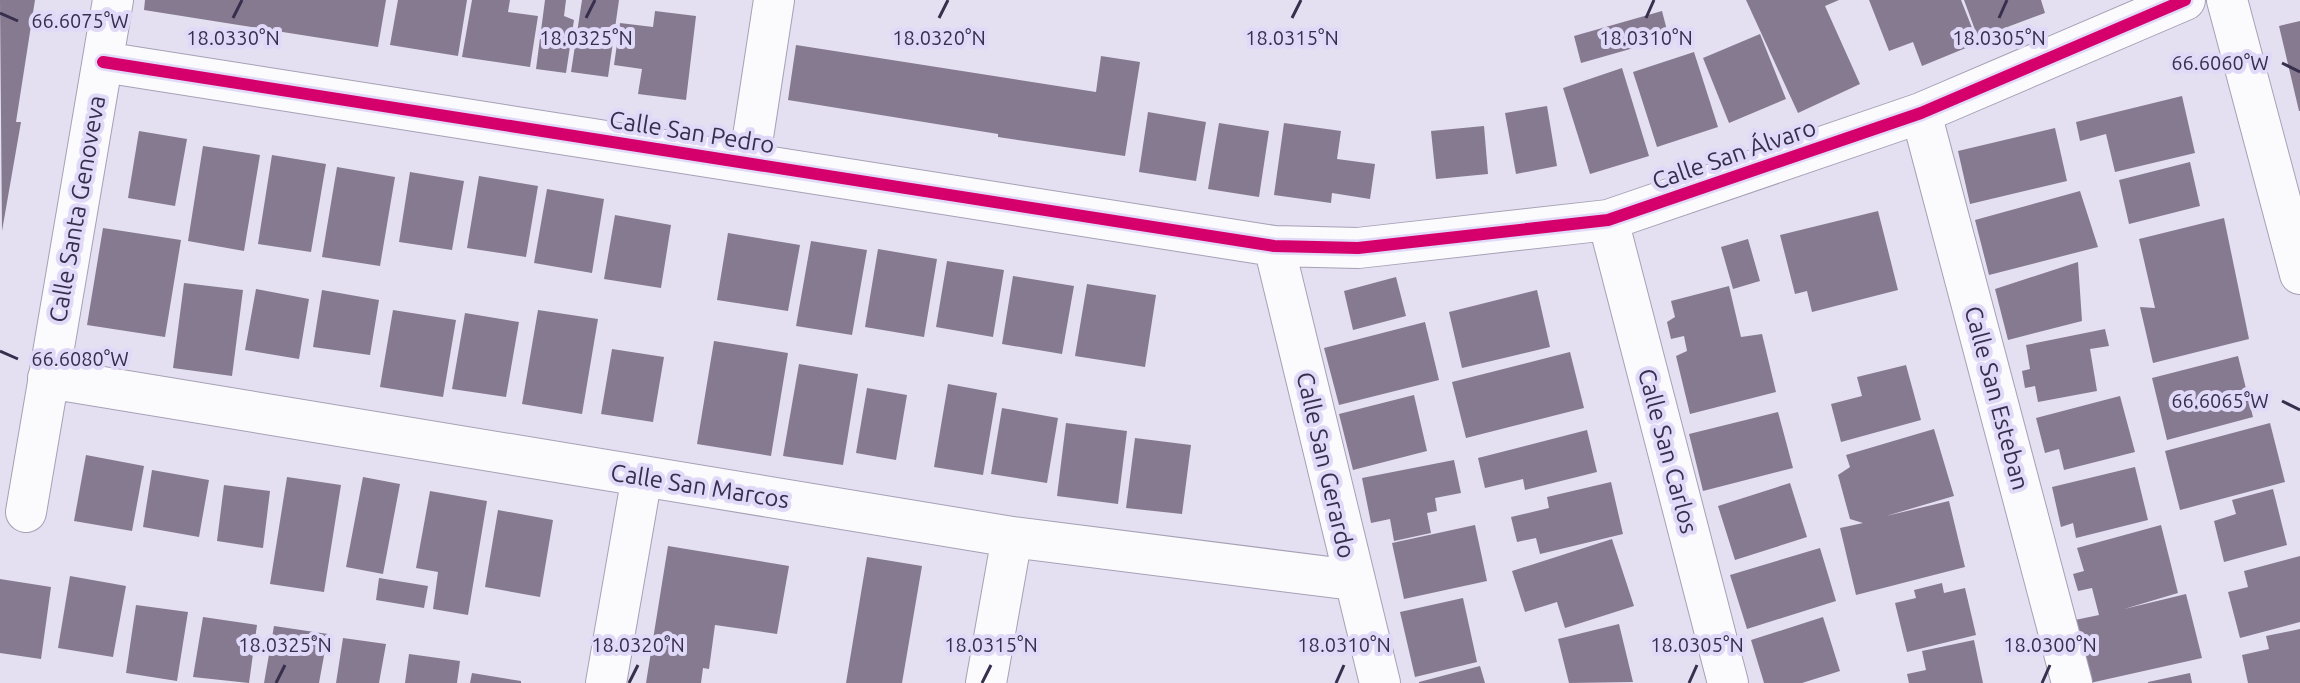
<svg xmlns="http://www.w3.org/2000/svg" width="2300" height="683" viewBox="0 0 2300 683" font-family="Ubuntu,sans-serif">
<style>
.building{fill:#867a90}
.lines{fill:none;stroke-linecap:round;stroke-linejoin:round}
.minor-casing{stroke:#a6a0b5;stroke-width:42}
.minor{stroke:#fbfafd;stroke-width:40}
.cycleway-casing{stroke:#e0d9f8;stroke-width:17}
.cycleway{stroke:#d6006c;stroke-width:12}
.ticks{fill:none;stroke:#372f4d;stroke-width:3}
.labels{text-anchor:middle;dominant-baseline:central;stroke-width:8;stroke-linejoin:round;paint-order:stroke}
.street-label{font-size:24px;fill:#372f4d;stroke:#e0d9f8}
.ticks-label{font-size:20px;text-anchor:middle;fill:#372f4d;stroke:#e0d9f8;stroke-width:8;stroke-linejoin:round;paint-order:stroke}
</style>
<rect width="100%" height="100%" fill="#e4e0f1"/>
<path class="building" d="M0 0H35L16 122H21L2 231Z
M145 0H386L378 47 144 10Z
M398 0H467L458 56 390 45Z
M472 0H510L508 12 538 16 530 67 462 57Z
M545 0H566L564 16 574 20 566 73 536 69Z
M582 0H619L608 77 571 72Z
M1746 0H1839L1825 6 1860 84 1798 113Z
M1869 0H1961L1978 43 1922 66 1913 42 1889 51Z
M1964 0H2041L2045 13 1978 38Z
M655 11 696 16 686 100 638 94 642 69 614 65 620 23 653 27Z
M1662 11 1669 38 1581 63 1574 36Z
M2300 21V111H2299L2279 26Z
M1760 34 1786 99 1729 123 1703 58Z
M796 45 1096 92 1101 56 1140 62 1125 156 998 137V134L788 100Z
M1694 52 1718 127 1657 147 1633 72Z
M1622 68 1649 156 1590 174 1563 88Z
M2182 96 2195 153 2115 172 2106 134 2080 141 2076 122Z
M1547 106 1557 166 1516 174 1505 113Z
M1148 112 1206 122 1196 181 1139 172Z
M1219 123 1269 131 1259 197 1208 189Z
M1284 123 1341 131 1337 159 1375 164 1370 199 1332 193 1331 203 1274 195Z
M1484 126 1488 174 1436 179 1431 131Z
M2055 128 2067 181 1970 204 1958 151Z
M139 131 187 139 175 206 128 198Z
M203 146 260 155 244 251 188 241Z
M272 155 326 164 311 252 258 244Z
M2190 162 2200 206 2129 224 2119 180Z
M337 167 395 177 380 266 322 257Z
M410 172 464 181 452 250 399 242Z
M479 176 538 186 526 257 467 248Z
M547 189 604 199 592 273 534 263Z
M2080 191 2098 247 1989 275 1975 220Z
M1878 211 1898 290 1812 312 1807 291 1795 294 1780 235Z
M615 215 671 225 661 288 604 279Z
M2224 218 2249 339 2153 363 2140 307 2155 308 2139 239Z
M103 228 181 240 165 337 87 325Z
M728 233 800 245 788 311 717 300Z
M1748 239 1760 281 1733 289 1721 247Z
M811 241 867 250 852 335 796 326Z
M878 249 937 259 924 337 865 327Z
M947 261 1004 270 993 337 936 327Z
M2078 262 2082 321 2008 340 1995 289Z
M1013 276 1074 286 1062 354 1002 344Z
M1396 277 1406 316 1353 330 1344 291Z
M184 283 243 290 232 376 173 368Z
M1087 284 1156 295 1145 367 1075 356Z
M1729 286 1741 337 1762 334 1776 392 1690 414 1676 356 1687 351 1684 336 1671 339 1667 322 1675 317 1671 301Z
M256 289 309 299 299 359 245 350Z
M322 290 379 300 370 355 313 347Z
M1537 290 1550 347 1462 368 1449 312Z
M393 310 456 320 443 397 380 387Z
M538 310 598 319 582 414 522 404Z
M465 313 519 322 506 397 452 389Z
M1425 322 1439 380 1339 405 1324 348Z
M2105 329 2109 346 2090 349 2097 391 2038 402 2035 386 2025 388 2022 371 2030 369 2026 345Z
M714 341 788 353 771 456 697 444Z
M612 349 664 357 653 422 601 414Z
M1570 352 1584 408 1466 438 1452 382Z
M2238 356 2253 417 2167 440 2152 378Z
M799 364 858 374 843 465 783 456Z
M1906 365 1921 420 1841 442 1831 404 1862 396 1857 377Z
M948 384 997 393 983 475 934 467Z
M867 388 907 395 896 460 856 453Z
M1414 395 1427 451 1353 470 1339 414Z
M2120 396 2135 452 2064 470 2059 449 2045 453 2036 418Z
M1002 408 1058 418 1047 483 991 474Z
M1778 412 1793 468 1703 491 1689 434Z
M1066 423 1127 431 1118 504 1057 496Z
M2270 423 2285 482 2180 510 2165 451Z
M1934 429 1954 496 1886 516 1949 501 1965 567 1856 595 1840 528 1863 523 1850 519 1838 475 1850 467 1846 455Z
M1587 430 1597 472 1525 490 1523 479 1485 488 1478 458Z
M1135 438 1191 445 1182 514 1126 508Z
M86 455 144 466 132 531 74 521Z
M1454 460 1461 493 1435 498 1437 511 1427 513 1431 533 1394 541 1390 519 1371 523 1362 478Z
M2135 467 2148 520 2076 538 2073 523 2061 527 2052 487Z
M152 470 209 480 199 537 143 527Z
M287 477 341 485 324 592 270 584Z
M363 477 400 484 383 574 346 567Z
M1611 482 1623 534 1540 554 1536 538 1517 542 1511 517 1549 508 1547 497Z
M1790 483 1807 537 1735 560 1718 506Z
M224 485 270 491 263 548 217 541Z
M2273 489 2287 545 2224 562 2214 521 2236 514 2232 500Z
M430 491 487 501 468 615 433 609 438 572 416 568Z
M498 510 553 520 540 597 485 587Z
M1475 525 1487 581 1404 599 1392 543Z
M2161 525 2178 593 2124 609 2186 594 2202 658 2090 683 2075 620 2099 615 2092 588 2078 591 2073 574 2084 571 2077 548Z
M1612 539 1634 606 1565 628 1557 602 1525 612 1512 571Z
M668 546 789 566 777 634 715 625 709 669 703 668 701 683H646Z
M1820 548 1836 601 1747 629 1730 575Z
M2300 556V622L2240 638 2228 592 2248 587 2244 571Z
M867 557 922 566 902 683H846Z
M70 576 126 586 113 657 58 648Z
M379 578 428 586 424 608 376 600Z
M0 579 51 587 41 659 0 653Z
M1942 583 1944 593 1965 588 1976 635 1907 652 1895 603 1916 598 1914 590Z
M1463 598 1477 662 1415 677 1400 612Z
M136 605 188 612 177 681 126 673Z
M203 617 257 625 249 683 193 677Z
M1823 617 1840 671 1802 683H1764L1751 640Z
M1619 624 1633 682 1569 683 1558 639Z
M274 626 328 634 319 683H264Z
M2300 629V683H2248L2242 655 2269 649 2266 636Z
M343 638 386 644 379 683H336Z
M1974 640 1983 683H1909L1907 674 1926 670 1922 651Z
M409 654 460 661 457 683H405Z
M1480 666 1485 683H1419V682Z
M472 673 521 681V683H470Z
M2190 673 2192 683H2148V682Z"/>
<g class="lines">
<defs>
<path id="minor" d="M2227 0 2300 274
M103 62 1274 246 1358 248 1608 220 1921 113 2185 0
M1921 113 2072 683
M749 163 774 0
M1608 220 1728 683
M1274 246 1380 683
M48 378 1012 537 1353 580
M26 512 113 0
M606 683 642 476
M986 683 1012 537"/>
</defs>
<use href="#minor" class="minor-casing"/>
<use href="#minor" class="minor"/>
<defs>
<path id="cycleway" d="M103 62 1274 246 1358 248 1608 220 1921 113 2185 0"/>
</defs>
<use href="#cycleway" class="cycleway-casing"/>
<use href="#cycleway" class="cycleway"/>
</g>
<path class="ticks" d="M0 13 18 21M233 18 242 0M586 18 595 0M939 18 948 0M1292 18 1301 0M1646 18 1654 0M1999 18 2007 0M2282 63 2300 72M0 351 18 359M2282 401 2300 410M276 683 285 665M629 683 638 665M982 683 991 665M1336 683 1344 665M1689 683 1697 665M2042 683 2050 665"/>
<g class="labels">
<g class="street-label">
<text transform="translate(692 132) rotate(9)">Calle San Pedro</text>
<text transform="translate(1734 154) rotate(-19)">Calle San Álvaro</text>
<text transform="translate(77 209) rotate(-80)">Calle Santa Genoveva</text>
<text transform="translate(1997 398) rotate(75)">Calle San Esteban</text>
<text transform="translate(1668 451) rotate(75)">Calle San Carlos</text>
<text transform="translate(1326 465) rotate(77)">Calle San Gerardo</text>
<text transform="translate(700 486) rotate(9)">Calle San Marcos</text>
</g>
</g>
<g class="ticks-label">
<text x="80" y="28">66.6075°W</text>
<text x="233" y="45">18.0330°N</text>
<text x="586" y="45">18.0325°N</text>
<text x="939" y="45">18.0320°N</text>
<text x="1292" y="45">18.0315°N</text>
<text x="1646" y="45">18.0310°N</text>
<text x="1999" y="45">18.0305°N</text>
<text x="2220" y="70">66.6060°W</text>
<text x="80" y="366">66.6080°W</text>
<text x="2220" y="408">66.6065°W</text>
<text x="285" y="652">18.0325°N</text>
<text x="638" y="652">18.0320°N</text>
<text x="991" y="652">18.0315°N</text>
<text x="1344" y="652">18.0310°N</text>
<text x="1697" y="652">18.0305°N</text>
<text x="2050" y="652">18.0300°N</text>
</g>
</svg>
